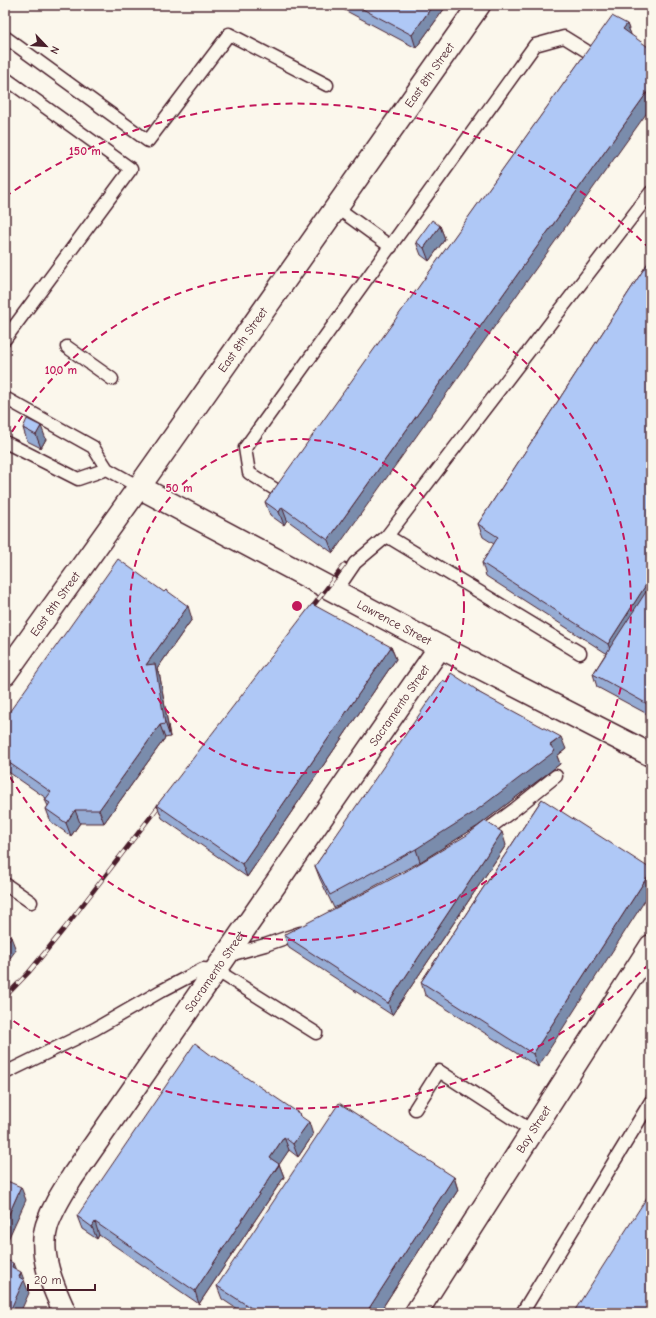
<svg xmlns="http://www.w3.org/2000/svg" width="656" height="1318" viewBox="0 0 656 1318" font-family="'Comic Neue',sans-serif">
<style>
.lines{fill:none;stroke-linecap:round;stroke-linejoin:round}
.service-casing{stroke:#4a1f2b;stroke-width:15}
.minor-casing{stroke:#4a1f2b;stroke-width:25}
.service{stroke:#fbf7ec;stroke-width:12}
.minor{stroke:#fbf7ec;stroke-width:22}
.rail-casing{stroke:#4a1f2b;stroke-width:4.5}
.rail{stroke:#fbf7ec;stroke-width:3;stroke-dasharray:9;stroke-linecap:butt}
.wall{fill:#96acd4;stroke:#4a1f2b}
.shaded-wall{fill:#7a8cac;stroke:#4a1f2b}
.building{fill:#afc8f6;stroke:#4a1f2b}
.ring{fill:none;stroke:#c2185b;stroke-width:2;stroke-dasharray:7 5}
.labels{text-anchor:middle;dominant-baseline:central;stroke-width:3;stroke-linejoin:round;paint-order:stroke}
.street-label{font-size:12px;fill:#4a1f2b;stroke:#fbf7ec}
.centre{fill:#c2185b;stroke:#fbf7ec;stroke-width:2}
.ring-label{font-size:12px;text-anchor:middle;font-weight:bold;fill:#c2185b;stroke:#fbf7ec;stroke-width:3;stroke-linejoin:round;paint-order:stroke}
</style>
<rect width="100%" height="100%" fill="#fbf7ec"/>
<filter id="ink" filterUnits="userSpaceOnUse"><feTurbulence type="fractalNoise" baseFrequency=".025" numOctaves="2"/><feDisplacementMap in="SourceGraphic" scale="8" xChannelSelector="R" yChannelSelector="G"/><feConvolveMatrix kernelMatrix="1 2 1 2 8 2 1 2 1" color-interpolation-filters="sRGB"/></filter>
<g filter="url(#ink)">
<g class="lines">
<defs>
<path id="service" d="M5 37 148 141 229 34 327 85
M564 37 593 55 281 493 249 473 245 448 535 45Z
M5 78 131 169 5 339
M336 207 391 247
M67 347 112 379
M5 398 93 447 107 469 139 487
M5 442 78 479 107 469
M387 536 580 653
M336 591 355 563 387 536 651 192
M480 835 515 809 556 776
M5 884 31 902
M226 956 265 945 300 933
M5 1073 95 1029 161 991 203 969 216 970 316 1033
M415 1109 439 1071 532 1131
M522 1313 651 1101"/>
<g id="minor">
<path id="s1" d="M139 487 440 647 651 755"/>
<path id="s2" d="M5 674 139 487 479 5"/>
<path id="s3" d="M65 1313C53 1287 38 1254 47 1225 53 1207 63 1192 73 1176L440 647"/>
<path id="s4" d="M416 1313 651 946"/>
</g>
</defs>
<use href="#service" class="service-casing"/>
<use href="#minor" class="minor-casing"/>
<use href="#service" class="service"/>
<use href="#minor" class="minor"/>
<defs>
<path id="rail" d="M307 614 345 564
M5 997 29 972 64 929 165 798"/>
</defs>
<use href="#rail" class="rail-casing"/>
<use href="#rail" class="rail"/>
</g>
<path class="wall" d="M335 5H447L416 48Z
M627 24 631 35 333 553 287 520 284 525 270 515 265 502Z
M440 226 445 239 429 261 421 255 416 242Z
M651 258V716L597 687 593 674 606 653 486 576 482 563 494 544 483 537 478 524Z
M23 428 46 439 41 448 27 441Z
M192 619 157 669 160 677 170 737 165 738 104 823H80L71 836 51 822 46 809 48 806 45 800 46 798 7 771 5 767V718Z
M391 647 396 659 247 877 162 818 157 805Z
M446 682 477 690 478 692 566 749 557 756 560 764 478 826 420 862 334 908 320 879 315 866Z
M542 799 538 1067 425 995 421 982Z
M506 845 392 1015 289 948 284 935Z
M301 1117 313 1135 298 1157 289 1150 279 1164 284 1177 199 1304 99 1235 97 1239 82 1229 77 1216Z
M454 1177 458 1190 379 1313H243L222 1299 217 1286Z"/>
<path class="shaded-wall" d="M433 5H447L416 48 412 35Z
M627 24 632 37 623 29Z
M651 87V107L333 553 328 540Z
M440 226 445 239 429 261 424 248Z
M41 426 46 439 41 448 36 435Z
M282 507 287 520 284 525 279 512Z
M651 577V598L613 657 608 644Z
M188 606 192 619 157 669 160 677 170 737 146 665Z
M391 647 396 659 247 877 242 864Z
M160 725 165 738 104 823 99 810Z
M561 737 566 749 557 756 560 764 478 826 420 862 416 849Z
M75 810 80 823 71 836 66 823Z
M502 832 506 845 392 1015 388 1003Z
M651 871V891L538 1067 533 1054Z
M11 937 16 950 5 965V945Z
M309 1122 313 1135 298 1157 293 1144Z
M284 1137 289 1150 275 1171 270 1158Z
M279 1164 284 1177 199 1304 195 1291Z
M454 1177 458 1190 379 1313H366Z
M21 1187 26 1200 5 1246V1223Z
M95 1222 99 1235 97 1239 92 1227Z
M13 1263 18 1276 12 1267Z
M21 1272 29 1293 20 1313H9Z"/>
<path class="building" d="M355 5H433L412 35Z
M612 16 627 24 623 29 651 49V87L328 540 282 507 279 512 265 502Z
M432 220 440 226 424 248 416 242Z
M651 258V577L608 644 482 563 498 537 478 524Z
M27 419 41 426 36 435 23 428Z
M118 559 164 592 166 590 188 606 146 665 155 664 165 724 160 725 99 810H75L66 823 46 809 50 803 45 800 51 792 5 760V718Z
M651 584V706L593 674Z
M312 604 391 647 242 864 157 805Z
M451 673 477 690 476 691 561 737 550 745 555 751 473 813 416 849 330 895 315 866 443 680 446 682Z
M542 799 651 869V871L533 1054 421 982Z
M485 821 502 832 388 1003 284 935 403 873 467 835Z
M5 932 11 937 5 945Z
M195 1043 212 1056 213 1055 300 1114 299 1115 309 1122 293 1144 284 1137 270 1158 279 1164 195 1291 95 1222 92 1227 77 1216Z
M339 1103 454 1177 366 1313H259L217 1286Z
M5 1180 21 1187 5 1223Z
M651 1191V1313H573Z
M5 1259 13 1263 12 1267 21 1272 19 1277 24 1280 9 1313H5Z"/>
</g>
<g class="ring">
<circle cx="297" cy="606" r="167"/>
<path d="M6 442A334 334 0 1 1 6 770"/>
<path d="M649 964A502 502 0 0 1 5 1015M5 197A502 502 0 0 1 649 248"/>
</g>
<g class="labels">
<g class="street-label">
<text stroke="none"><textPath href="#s2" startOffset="734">East 8th Street</textPath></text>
<text stroke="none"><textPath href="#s2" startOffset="410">East 8th Street</textPath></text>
<text stroke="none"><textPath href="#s2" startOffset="86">East 8th Street</textPath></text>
<text stroke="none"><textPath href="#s1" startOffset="289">Lawrence Street</textPath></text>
<text stroke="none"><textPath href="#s3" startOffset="720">Sacramento Street</textPath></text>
<text stroke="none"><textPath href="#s3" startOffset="396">Sacramento Street</textPath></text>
<text stroke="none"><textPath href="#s4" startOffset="218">Bay Street</textPath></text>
</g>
</g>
<circle cx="297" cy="606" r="6" class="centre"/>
<g class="ring-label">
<text x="85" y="155">150 m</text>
<text x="61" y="374">100 m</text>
<text x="179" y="492">50 m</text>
</g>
<rect width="656" height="1318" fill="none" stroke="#fbf7ec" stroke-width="20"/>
<rect x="10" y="10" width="636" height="1298" fill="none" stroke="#4a1f2b" stroke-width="1.5" filter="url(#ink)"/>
<g transform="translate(46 46) rotate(115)" stroke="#fbf7ec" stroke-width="3" paint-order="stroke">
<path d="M0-3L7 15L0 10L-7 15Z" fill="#4a1f2b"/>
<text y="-6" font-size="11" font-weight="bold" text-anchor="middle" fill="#4a1f2b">N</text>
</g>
<path d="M28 1284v6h67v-6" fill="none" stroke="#4a1f2b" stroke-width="2"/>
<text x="34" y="1284" font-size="12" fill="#4a1f2b" stroke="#fbf7ec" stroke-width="3" paint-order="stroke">20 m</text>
</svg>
